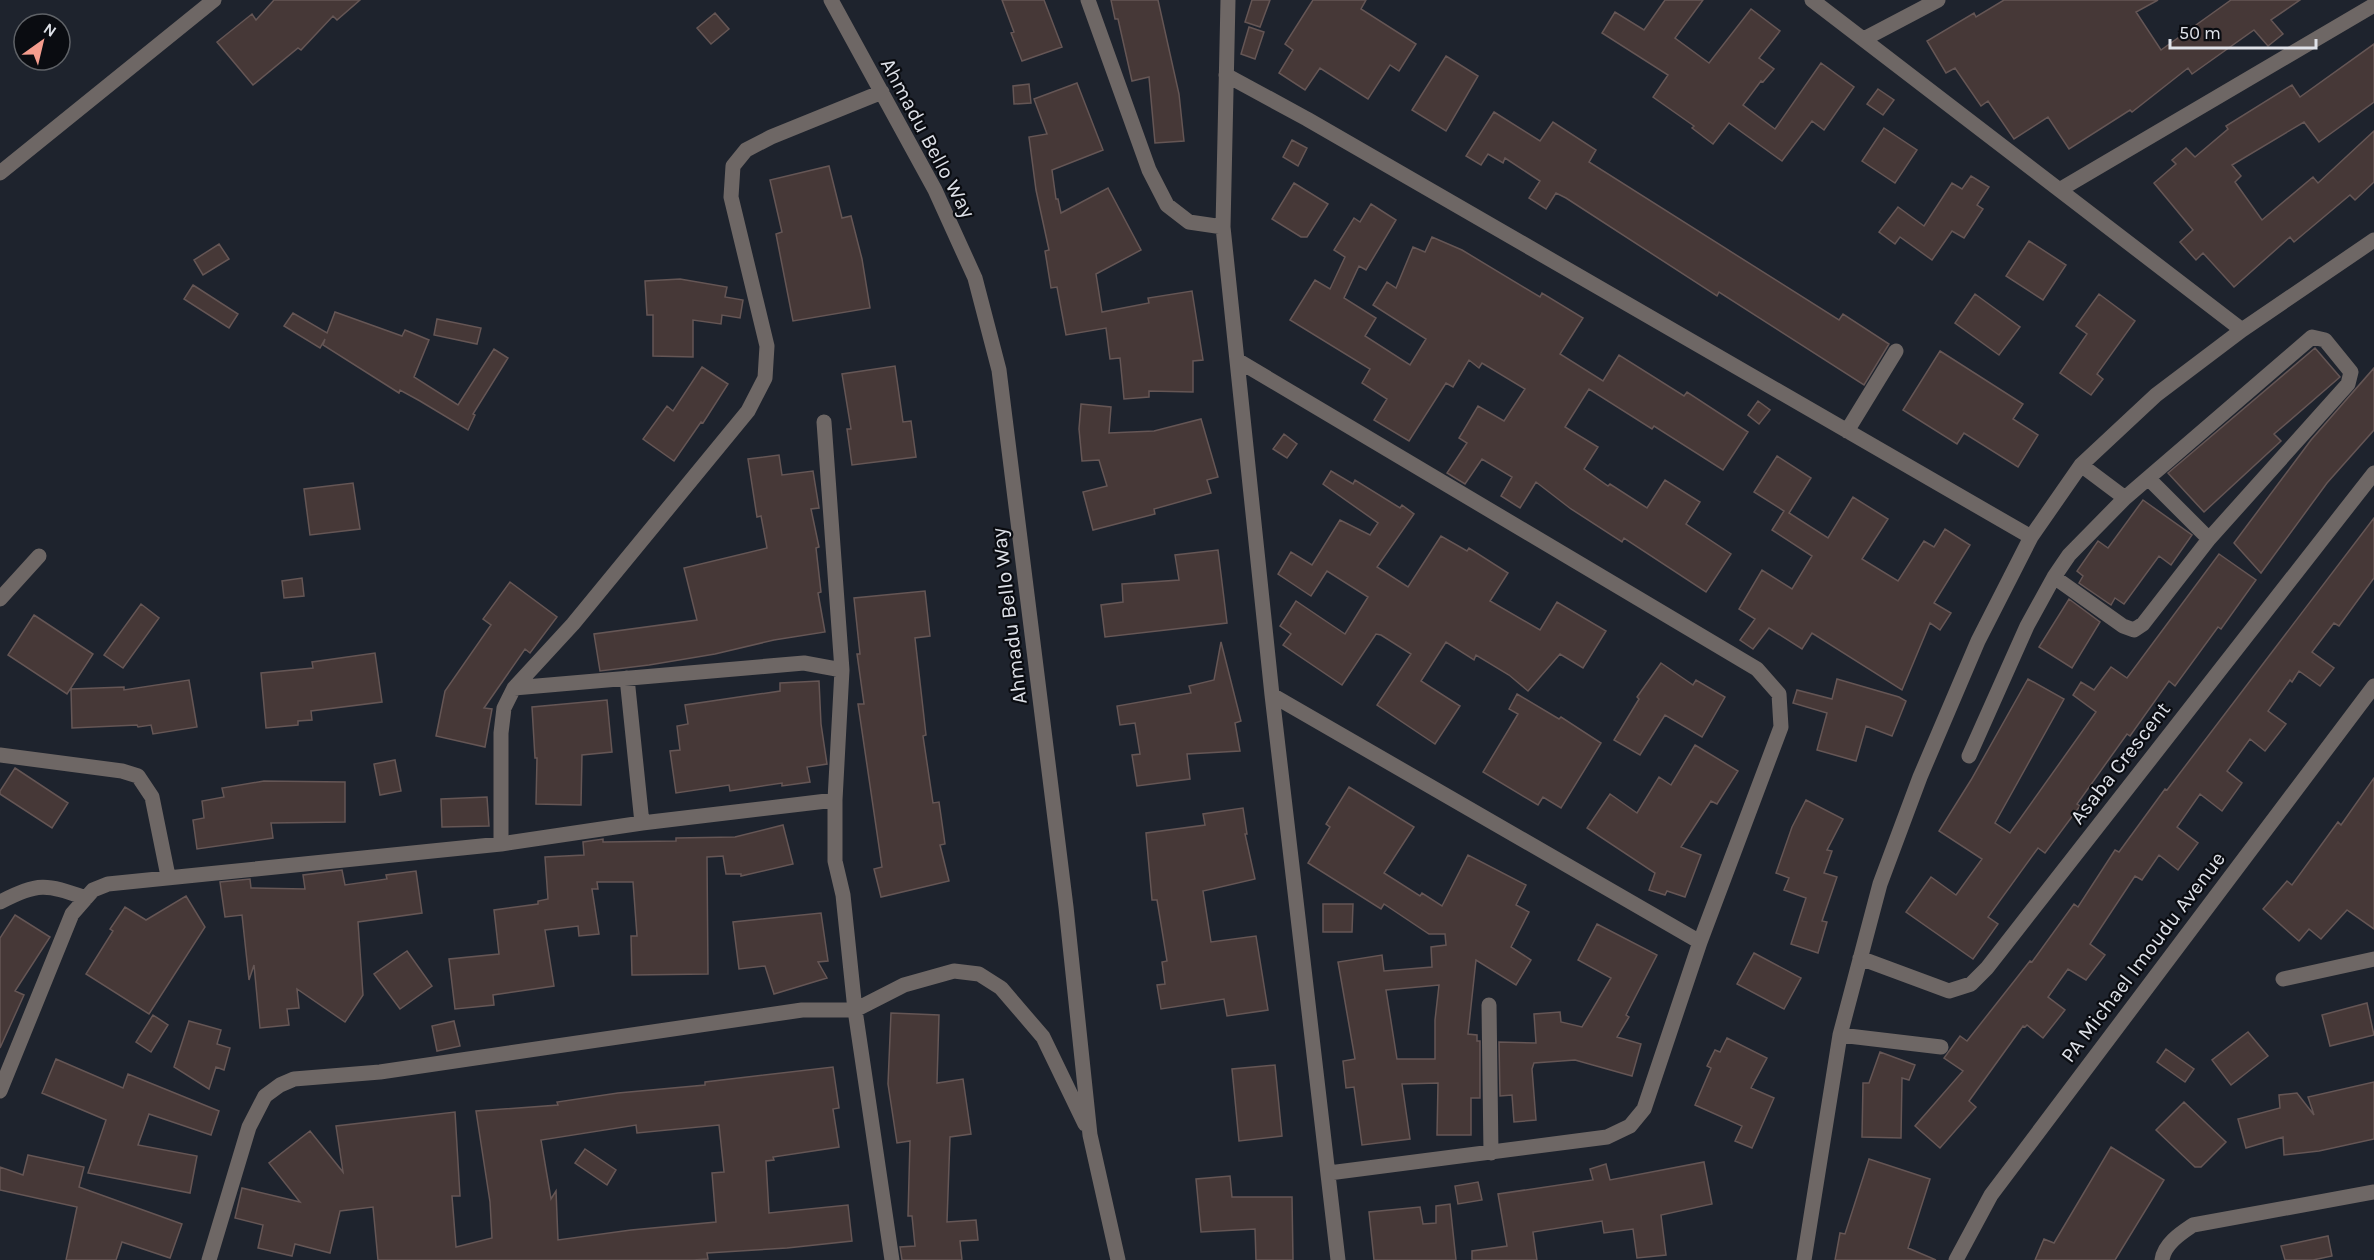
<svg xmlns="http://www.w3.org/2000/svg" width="2374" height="1260" viewBox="0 0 2374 1260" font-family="Karla,sans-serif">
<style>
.building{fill:#463837;stroke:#655655;stroke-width:1.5;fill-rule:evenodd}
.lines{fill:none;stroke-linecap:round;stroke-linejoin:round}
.minor{stroke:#6e6765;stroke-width:15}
.labels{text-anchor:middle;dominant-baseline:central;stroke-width:4.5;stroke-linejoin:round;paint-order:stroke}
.street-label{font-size:21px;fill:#dfe2e9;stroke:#0a0c11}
</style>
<rect width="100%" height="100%" fill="#1e232d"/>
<path class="building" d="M274 0H360L337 20 333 16 301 50 298 48 253 85 217 42 252 14 256 20Z
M1002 0H1044L1062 47 1022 61 1011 33 1014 32Z
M1111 0H1158L1179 94 1184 141 1155 143 1149 77 1132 81 1118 19H1115Z
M1252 0H1270L1260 27 1245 22Z
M1313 0H1366L1361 9 1416 44 1399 71 1390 65 1368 99 1320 68 1305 90 1279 73 1293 50 1285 44Z
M1665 0H1703L1675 38 1709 63 1751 9 1780 31 1759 58 1774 69 1763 82 1761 81 1743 105 1775 129 1821 63 1854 87 1824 130 1812 121 1782 161 1729 123 1713 144 1692 128 1694 126 1653 97 1668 75 1602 33 1615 12 1644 30Z
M2004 0H2158L2136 12 2161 50 2231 0H2300L2271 20 2283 34 2268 46 2254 30 2192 74 2188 68 2132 112 2130 110 2069 149 2048 117 2014 139 1988 101 1981 106 1955 68 1946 73 1927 41 1974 13 1976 17Z
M715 13 729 29 711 44 697 28Z
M1249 27 1264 32 1255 59 1241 54Z
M2374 44V102L2319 142 2304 122 2232 165 2241 176 2235 182 2262 220 2313 177 2318 183 2374 131V182L2355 200 2350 195 2294 242 2290 237 2234 287 2203 253 2196 260 2180 242 2193 230 2154 183 2176 164 2172 160 2186 148 2195 157 2228 129 2226 126 2292 85 2300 97Z
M1446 56 1478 76 1446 131 1412 110Z
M1077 83 1103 150 1052 170 1056 199H1058L1061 213 1108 188 1141 250 1096 274 1102 312 1149 303 1148 298 1192 291 1203 360 1193 361V392L1149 391V397L1124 399 1120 358 1110 359 1106 328 1066 335 1057 287 1051 288 1045 251 1049 250 1036 190 1029 137 1047 134 1034 99Z
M1029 84 1031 103 1014 104 1013 86Z
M1878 89 1894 100 1883 115 1867 104Z
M1494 112 1540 141 1553 122 1596 150 1589 162 1839 320 1843 314 1889 344 1864 385 1719 292 1717 296 1566 198 1556 193 1546 209 1529 198 1540 181 1505 158 1503 163 1488 154 1481 165 1466 156Z
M1884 128 1917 150 1895 183 1862 161Z
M1292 140 1307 148 1298 166 1283 157Z
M829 166 842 218 851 216 862 259 870 308 793 321 776 234 782 232 770 180Z
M1971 176 1989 187 1977 205 1983 209 1964 238 1952 231 1932 260 1900 237 1895 244 1879 232 1898 207 1924 226 1952 183 1962 189Z
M1294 183 1328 204 1307 237H1301L1272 219Z
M1371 204 1396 220 1366 270 1359 266 1344 298 1376 318 1365 336 1410 365 1426 339 1373 305 1387 282 1396 288 1413 247 1425 252 1432 237 1462 250 1540 297 1542 293 1583 318 1560 354 1603 381 1619 355 1684 396 1687 392 1748 432 1723 470 1654 426 1652 429 1589 389 1565 427 1598 447 1584 469 1608 486 1610 484 1647 508 1665 480 1700 502 1686 524 1731 554 1706 592 1624 538 1622 542 1571 509 1536 482 1520 508 1501 496 1512 477 1482 459 1465 484 1447 473 1467 443 1459 438 1478 406 1504 421 1525 389 1482 363 1479 368 1469 360 1453 387 1446 383 1409 441 1374 420 1387 399 1362 383 1370 369 1290 320 1315 280 1330 289 1345 257 1334 250 1354 218 1360 222Z
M2029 241 2066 265 2043 300 2006 276Z
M219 244 229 259 203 275 194 260Z
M680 279 727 287 725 297 743 300 740 318 722 315 721 324 693 320V357L653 356V315H647L645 281Z
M193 285 238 314 229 328 184 299Z
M1975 294 2020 327 1999 355 1955 323Z
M2099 294 2135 321 2097 374 2103 379 2091 395 2060 373 2087 334 2076 326Z
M335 312 402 336 405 330 429 340 414 377 458 405 494 349 508 358 473 414 475 415 468 430 420 401 400 390 399 393 323 345 325 339 320 348 284 326 293 313 327 333Z
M437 319 481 328 477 344 434 335Z
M2315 348 2340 377 2274 434 2281 441 2204 512 2168 473Z
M1940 351 2023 404 2013 419 2038 435 2018 467 1964 433 1957 444 1903 410Z
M895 366 903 422 911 421 916 457 852 465 847 429H851L842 374Z
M702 367 728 384 703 423 701 422 674 461 643 439 667 406 673 411Z
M2374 368V430L2327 483 2261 573 2234 543 2311 440Z
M1758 401 1770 410 1759 424 1748 415Z
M1081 404 1111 407 1109 433 1154 431 1201 419 1218 477 1207 480 1211 493 1154 509 1155 514 1093 530 1083 492 1107 486 1099 460 1082 461 1079 429Z
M1284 434 1297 444 1287 458 1273 449Z
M779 455 782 475 813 471 819 508 811 509 819 547 816 548 821 592 818 593 825 632 774 640 715 654 649 665 600 671 594 634 697 620 684 568 767 548 761 516 757 517 748 459Z
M1777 456 1811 478 1789 513 1828 538 1853 497 1888 519 1862 559 1898 581 1924 541 1934 547 1945 529 1970 545 1934 603 1951 613 1940 630 1930 623 1902 690 1812 633 1802 649 1769 628 1753 649 1740 640 1755 619 1739 609 1762 570 1792 589 1812 556 1772 530 1784 511 1754 492Z
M1331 471 1353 484 1355 480 1400 508 1402 505 1414 514 1377 567 1408 587 1441 536 1467 551 1469 548 1508 573 1490 601 1540 630 1557 602 1606 631 1583 668 1560 654 1528 691 1509 675 1476 655 1474 660 1446 642 1421 681 1460 706 1435 744 1377 705 1411 654 1381 635 1376 634 1342 685 1283 645 1291 634 1280 626 1296 601 1345 634 1368 597 1327 571 1311 596 1278 574 1291 552 1312 565 1340 520 1370 535 1378 523 1323 484Z
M353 483 360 529 310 535 304 489Z
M2143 500 2192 535 2171 565 2159 556 2124 604 2115 598 2111 605 2079 583 2083 576 2077 571 2098 541 2108 548Z
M2374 518V578L2339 626 2334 623 2312 652 2334 668 2320 686 2299 671 2292 682 2290 680 2268 711 2286 724 2265 751 2250 739 2227 771 2242 783 2222 811 2200 794 2177 827 2198 843 2178 870 2159 855 2142 880 2135 876 2090 944 2105 955 2086 980 2068 969 2048 997 2065 1010 2043 1038 2027 1025 2025 1027 2023 1026 1969 1101 1976 1107 1940 1148 1915 1126 1963 1071 1944 1058 1960 1036 1967 1041 2030 961 2032 962 2074 904 2078 907 2115 850 2119 852 2165 789 2167 790Z
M1218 550 1227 623 1105 637 1101 605 1123 602 1122 584 1179 580 1175 555Z
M2219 554 2256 580 2221 629 2218 627 2175 686 2169 681 2130 736 2127 734 2077 804 2080 806 2045 853 2038 848 1988 917 1998 924 1973 959 1906 912 1931 877 1956 895 1982 859 1939 831 1971 780 2028 679 2064 699 1995 823 2010 833 2096 712 2073 695 2081 682 2094 690 2111 667 2127 678Z
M302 578 304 596 284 598 282 581Z
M510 582 557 617 530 653 525 649 484 708 492 709 485 747 436 736 445 691 491 625 483 619Z
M925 591 930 636 915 638 926 735 923 736 933 803 939 802 945 844 940 845 949 881 881 897 874 869 882 867 858 704H864L857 654H860L854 598Z
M2069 599 2100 622 2072 668 2039 647Z
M141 604 159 618 123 668 104 655Z
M34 615 93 654 67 694 8 655Z
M1221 642 1241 721 1235 723 1240 751 1187 754 1190 779 1137 786 1132 755 1140 754 1135 723 1120 725 1117 706 1191 693 1189 686 1214 680Z
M375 653 382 702 311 711 312 720 298 721V725L266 728 261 673 313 668 312 662Z
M1661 663 1693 685 1696 680 1725 697 1702 737 1665 715 1640 755 1614 740 1639 699 1637 697Z
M1837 679 1899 697 1906 701 1892 736 1866 726 1856 761 1817 750 1827 713 1793 703 1797 690 1832 699Z
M189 680 197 727 153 734 151 725 138 727 137 725 72 728 71 689 124 687V690Z
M819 681 821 724 827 764 807 767 810 782 782 786V783L730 791 729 785 676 793 670 751 680 750 677 726 688 724 685 705 780 691V683Z
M1517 694 1559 719 1561 717 1601 743 1561 808 1543 797 1538 805 1483 772 1518 714 1509 709Z
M607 700 612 752 582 755 581 805 536 804 537 758H535L532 707Z
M1695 745 1738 771 1717 804 1711 801 1681 847 1701 855 1685 897 1667 891 1665 895 1649 890 1655 873 1587 828 1610 794 1637 813 1659 777 1671 785Z
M395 760 401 791 380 795 374 764Z
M15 768 68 803 52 828 0 794V791Z
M2374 778V929L2347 910 2321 939 2309 929 2299 941 2263 909 2287 881 2292 885 2338 822 2341 825Z
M264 781 345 782V822L271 823 273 838 197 849 193 820 204 818 202 801 224 797 222 788Z
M1349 787 1414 827 1384 873 1420 896 1422 893 1442 906 1468 855 1526 885 1516 905 1529 912 1511 947 1531 960 1516 985 1476 960 1468 1034 1477 1035V1041H1480V1098H1471V1135H1437L1438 1083 1402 1084 1410 1139 1362 1145 1354 1087 1346 1088 1343 1061 1355 1059 1338 962 1382 955 1384 971 1432 967 1431 947 1446 945 1445 934H1429L1384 904 1381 909 1308 863 1330 827 1326 824ZM1439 985 1435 1020V1059H1397L1386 990Z
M487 797 489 826 442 827 441 799Z
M1806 800 1843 819 1827 850 1832 851 1824 873 1837 877 1822 921 1827 922 1818 953 1791 944 1806 898 1784 890 1789 878 1776 873 1792 827Z
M1243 808 1247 834H1245L1255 879 1203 891 1211 942 1256 936 1268 1010 1227 1016 1224 999 1161 1009 1157 985 1165 984 1162 962 1167 961 1157 900H1152L1146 833 1205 825 1203 814Z
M783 825 793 864 741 876V874H726L723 856 707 857 708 974 632 975 631 936H637L633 882H597L598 889H592L599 934 579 936 578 926 545 930 554 986 493 995 494 1005 455 1009 449 959 499 954 494 910 538 904V901L548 899 545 857 584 855 583 842 603 839V842L676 841V838L735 837Z
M342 870 345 885 387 879 386 875 416 871 422 913 358 922 363 995 345 1022 297 989 299 1008 287 1009 289 1025 260 1028 254 965 249 980 242 915 225 917 220 882 250 879 251 888 305 889 303 875Z
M186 896 205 927 149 1014 86 974 113 931 110 929 125 907 146 920Z
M1323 904H1353L1352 932H1323Z
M821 913 828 961 818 962 827 978 774 994 765 966 739 969 733 922Z
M15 915 50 937 15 991 24 995 0 1048V938Z
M1597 924 1657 955 1626 1015 1629 1017 1617 1037 1641 1044 1632 1076 1575 1060 1534 1063 1532 1069 1536 1120 1514 1122 1512 1095 1500 1096 1499 1042 1536 1043 1534 1014 1560 1012 1561 1022 1582 1027 1611 978 1578 960Z
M407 951 432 986 400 1009 374 974Z
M1754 953 1801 978 1784 1009 1737 984Z
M2367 1003 2374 1035 2330 1046 2322 1015Z
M891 1013 939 1015 937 1083 963 1079 971 1134 950 1137 947 1222 976 1220 978 1240 960 1241 962 1260H902L900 1247 915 1246 912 1216H908L910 1141 897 1143 888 1084Z
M153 1015 168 1025 151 1052 136 1042Z
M189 1021 221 1030 217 1044 230 1048 224 1070 216 1067 209 1089 174 1067Z
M454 1021 460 1046 437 1051 432 1026Z
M2248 1032 2268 1056 2231 1085 2212 1060Z
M1727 1038 1767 1058 1751 1088 1774 1098 1752 1148 1735 1141 1742 1126 1695 1105 1711 1068 1707 1066 1715 1050 1720 1052Z
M2166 1049 2194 1069 2185 1082 2157 1062Z
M1880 1052 1915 1065 1909 1080 1902 1078 1901 1138 1862 1137 1863 1083H1869Z
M56 1059 123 1088 128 1074 219 1111 211 1135 149 1114 138 1145 197 1156 190 1193 88 1173 106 1120 42 1093Z
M1275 1065 1282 1136 1239 1141 1232 1069Z
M833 1067 839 1108 833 1109 839 1147 773 1157 774 1160 766 1161 769 1213 848 1205 852 1241 787 1248 707 1253 708 1259 693 1260H378L373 1207 340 1211 330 1253 295 1244 292 1256 258 1248 263 1225 235 1218 242 1188 300 1202 269 1163 310 1131 343 1172 336 1126 455 1112 460 1196H452L456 1247 492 1238 490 1202 476 1111 558 1105 557 1102 618 1093 705 1085V1082ZM636 1125 637 1133 719 1125 724 1172 712 1173 716 1222 631 1230 558 1240 556 1191 551 1199 541 1140Z
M2374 1082V1139L2319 1151 2284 1155 2283 1137 2246 1148 2238 1119 2280 1108 2279 1095 2297 1093 2314 1115 2308 1097Z
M2184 1102 2226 1142 2201 1167H2195L2156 1130Z
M2111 1147 2164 1180 2115 1260H2035L2044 1239 2054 1243Z
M585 1149 616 1170 607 1185 575 1163Z
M28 1155 84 1167 79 1187 182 1224 170 1258 122 1242 116 1260H66L77 1207 0 1190V1167L23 1175Z
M1869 1159 1930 1179 1908 1248 1936 1260H1835L1840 1233 1845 1234Z
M1704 1162 1712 1204 1661 1215 1666 1255 1637 1258 1633 1229 1604 1233 1602 1221 1533 1232 1537 1260H1472V1251L1507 1246 1498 1194 1593 1180 1590 1169 1606 1164 1610 1180Z
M1230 1176 1232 1197H1292L1293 1260H1256L1255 1229 1201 1232 1196 1179Z
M1478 1182 1482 1200 1458 1204 1455 1186Z
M1450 1204 1456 1260H1374L1369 1212 1420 1207 1423 1224 1436 1223V1206Z
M2328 1236 2332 1256 2313 1260H2285L2281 1246Z"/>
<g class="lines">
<path class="minor" d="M831 0 935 190 975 278 999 370 1066 907 1090 1135 1118 1260
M1088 0 1149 170 1167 205 1189 222 1223 227
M1228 0 1223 227 1272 695 1338 1260
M1812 0 2242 330
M1864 39 1938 0
M1226 75 1307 119 2031 537
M0 173 214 0
M2061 189 2374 5
M1237 360 1757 669 1779 694 1781 727 1700 942 1644 1109 1630 1126 1607 1137 1329 1173
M824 422 842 670
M1847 431 1896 351
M2148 478 2209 539
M2054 577 2123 626 2134 630 2143 624 2209 539 2348 384 2351 372 2325 340 2312 337 2125 498 2081 465
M0 599 39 556
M627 678 642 823
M514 688 804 663 842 670 835 800V861L843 895 855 1010 892 1260
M1272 695 1700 942
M0 755 122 771 138 776 152 797 168 876
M1969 756 2027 626 2054 577 2069 555 2125 498
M501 844V733L504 708 514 688 573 624 748 411 765 378 767 346 731 197 733 166 746 150 771 137 882 92
M0 902C40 882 45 884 86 898
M1860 958 1949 991 1971 984 1987 968 2374 473
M2283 979 2374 959
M1489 1005 1491 1153
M1840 1035 1941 1047
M0 1091 72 914 93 890 108 884 501 844 642 823 835 800
M209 1260 249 1127 265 1096 280 1085 294 1079 380 1072 802 1010H855L904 985 954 971 979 974 1001 988 1043 1037 1085 1124
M1804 1260 1840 1035 1880 884 1920 777 1978 641 2031 537 2081 465 2156 395 2242 330 2374 240
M1956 1260 1991 1195 2374 686
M2162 1260C2164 1244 2181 1233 2193 1225L2374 1192"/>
</g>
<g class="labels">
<g class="street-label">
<text transform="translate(928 138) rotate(62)">Ahmadu Bello Way</text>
<text transform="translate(1009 616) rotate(-97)">Ahmadu Bello Way</text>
<text transform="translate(2120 763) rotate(-52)">Asaba Crescent</text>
<text transform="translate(2143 957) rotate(-53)">PA Michael Imoudu Avenue</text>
</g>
</g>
<g transform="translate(42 42) rotate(34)"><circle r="28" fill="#0a0c11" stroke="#5f6267" stroke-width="1.5"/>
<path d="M0-4.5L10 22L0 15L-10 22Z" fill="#f59d8e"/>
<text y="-9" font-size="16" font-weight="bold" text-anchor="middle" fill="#dfe2e9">N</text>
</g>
<path d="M2170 39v9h146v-9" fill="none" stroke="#dfe2e9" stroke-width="3"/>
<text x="2179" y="39" font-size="18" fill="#dfe2e9" stroke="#0a0c11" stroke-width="4.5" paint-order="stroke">50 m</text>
</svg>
